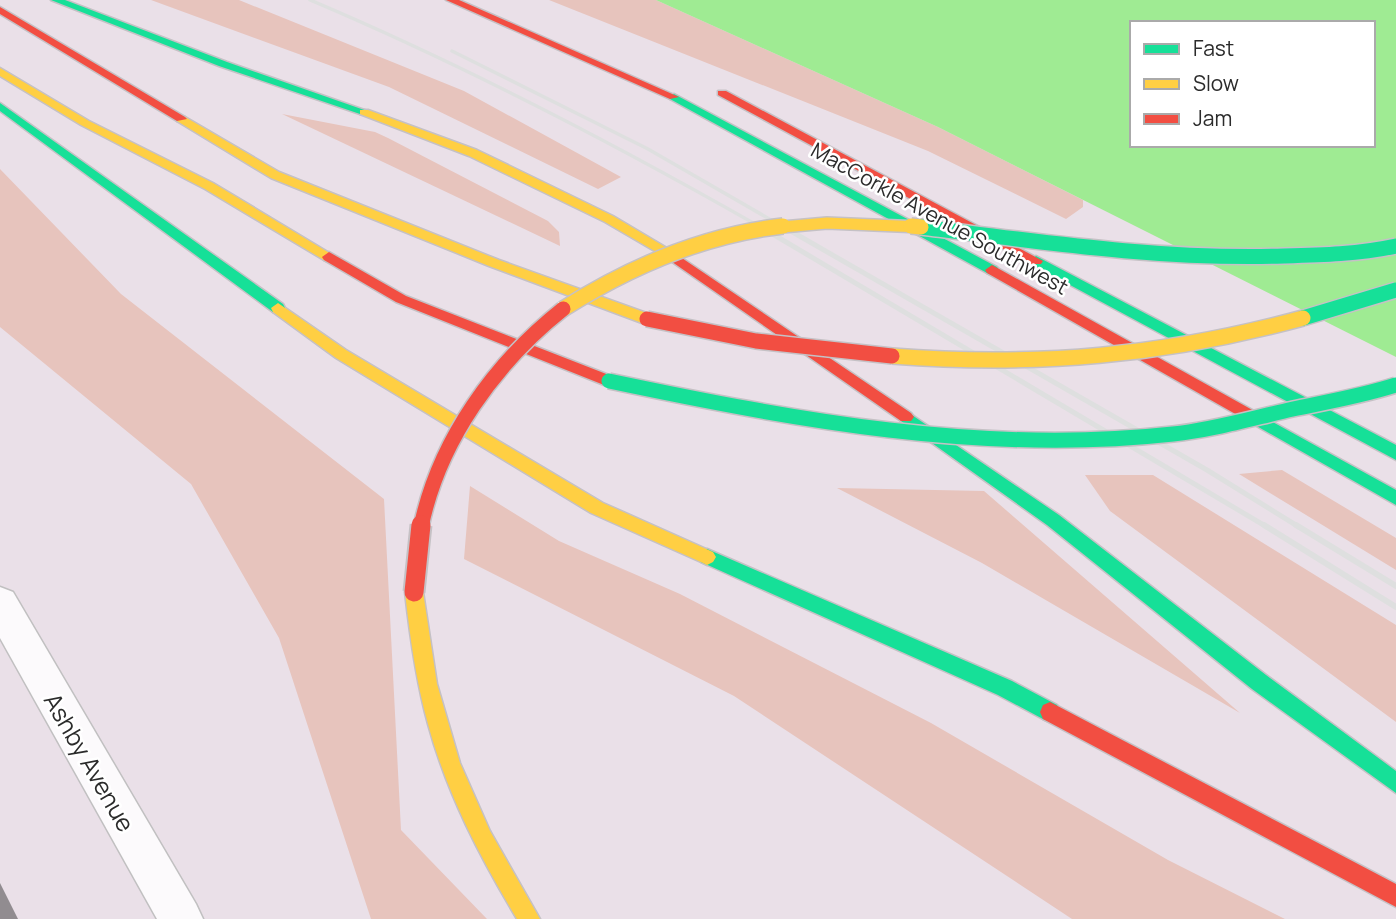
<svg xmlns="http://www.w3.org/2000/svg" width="1396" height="919" viewBox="0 0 1396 919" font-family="Manrope,sans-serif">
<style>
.green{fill:#e7c4bd}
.water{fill:#9feb93;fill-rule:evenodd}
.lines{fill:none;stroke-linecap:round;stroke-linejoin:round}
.street-casing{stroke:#c1c0c1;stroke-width:3}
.fast-casing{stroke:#c5c1c5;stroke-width:3}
.slow-casing{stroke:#c5c1c5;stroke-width:3}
.jam-casing{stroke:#c5c1c5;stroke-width:3}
.street{fill:#fcfafc;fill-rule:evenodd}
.fast{fill:#16e098;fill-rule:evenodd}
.slow{fill:#ffcf43;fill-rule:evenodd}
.jam{fill:#f24e42;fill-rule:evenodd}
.rail-far2{stroke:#dedfdf;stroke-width:3.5}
.rail-far1{stroke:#dedfdf;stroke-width:5}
.rail{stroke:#dedfdf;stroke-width:6}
.fast-bridge-far1-casing{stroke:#c5c1c5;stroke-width:14;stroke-linecap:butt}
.fast-bridge-casing{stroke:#c5c1c5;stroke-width:18;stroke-linecap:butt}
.slow-bridge-far1-casing{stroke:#c5c1c5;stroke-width:14;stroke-linecap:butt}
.slow-bridge-casing{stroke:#c5c1c5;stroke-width:18;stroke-linecap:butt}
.jam-bridge-far1-casing{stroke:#c5c1c5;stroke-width:18;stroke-linecap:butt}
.jam-bridge-casing{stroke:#c5c1c5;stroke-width:23;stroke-linecap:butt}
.fast-bridge-far1{stroke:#16e098;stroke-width:11}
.fast-bridge{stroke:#16e098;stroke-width:15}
.slow-bridge-far1{stroke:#ffcf43;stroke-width:11}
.slow-bridge{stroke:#ffcf43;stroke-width:15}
.jam-bridge-far1{stroke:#f24e42;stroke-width:15}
.jam-bridge{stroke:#f24e42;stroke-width:19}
.shaded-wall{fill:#918c90}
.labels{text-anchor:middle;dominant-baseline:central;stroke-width:5;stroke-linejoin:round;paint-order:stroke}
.street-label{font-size:21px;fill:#2b2b2b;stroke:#fff}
.near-street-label{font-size:24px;fill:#2b2b2b;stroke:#fff}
</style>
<rect width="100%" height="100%" fill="#eae0e8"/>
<path class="green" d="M151 0H239L464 91 621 177 598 189 389 87Z
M549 0H656L938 127 1083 200V207L1066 219 928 151Z
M282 114 375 132 388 138 548 221 559 232 560 246Z
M0 169 121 294 384 499 401 830 487 919H371L279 638 191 484 0 327Z
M1282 470 1396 538V570L1239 474Z
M1085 475H1153L1396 625V722L1110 511Z
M470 486 559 541 680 594 931 723 1168 860 1285 919H1072L734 696 464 559Z
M837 488 984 491 1240 713 982 563Z"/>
<path class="water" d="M656 0H1396V357L938 127ZM1132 23H1373V145H1132Z"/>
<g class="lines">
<defs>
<path id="street" d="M0 587 13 592 196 904 203 919H157L0 638Z"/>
<path id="fast" d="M51 0H65L227 62 370 112 360 114 219 66Z
M674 94 997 267 999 270 992 275 987 273 670 99 669 97Z
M0 103 283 304 285 308 283 312H273L0 111Z
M1036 256 1396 445V460L1031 264 1029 261Z
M1251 410 1396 490V505L1246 420 1243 416 1246 412Z
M906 411 1059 515 1266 675 1396 771V793L1252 689 1047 525 901 421 898 417 901 413Z
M707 549 1012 681 1057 705 1060 712 1057 719 1050 722 1043 719 998 695 701 562 698 557 701 552Z"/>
<path id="slow" d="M0 68 89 121 213 183 336 257 329 262 324 260 205 189 81 125 0 76Z
M360 110H368L477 150 613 216 677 254 675 257H665L605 222 469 156 360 114Z
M177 117H185L279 172 499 260 652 315 654 319 647 324 642 323 489 266 271 178 177 121Z
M278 303 346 350 603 503 713 552 716 557 713 562 707 565 701 562 591 513 336 358 273 312 271 308Z
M414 584 420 586 423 592 437 684 460 763 490 831 540 919H517C480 857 447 794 428 724 416 681 410 637 405 592L408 586Z"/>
<path id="jam" d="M446 0H459L679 97 670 99Z
M0 7 185 117 187 119 177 121 0 14Z
M718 91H726L1043 261 1041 264H1031L718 95Z
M670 250 911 413 914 417 911 421H901L665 257V251Z
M329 252 406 296 614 377 616 381 614 385H604L396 302 324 260 322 257Z
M992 265 1256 412 1259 416 1256 420H1246L987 273 985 270Z
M1050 702 1396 884V907L1043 719 1040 712 1043 705Z"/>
</defs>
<use href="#street" class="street-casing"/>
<use href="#fast" class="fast-casing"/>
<use href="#slow" class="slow-casing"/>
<use href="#jam" class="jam-casing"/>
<use href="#street" class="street"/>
<use href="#fast" class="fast"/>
<use href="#slow" class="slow"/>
<use href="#jam" class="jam"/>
<path class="rail-far2" d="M310 0C466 66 615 144 762 228
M452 51 648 149 785 228"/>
<path class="rail-far1" d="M759 226 1267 527
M782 226 1207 470 1299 527"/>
<path class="rail" d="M1264 525 1396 607
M1296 525 1396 586"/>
<defs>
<path id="fast-bridge-far1" d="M921 227 928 228"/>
<path id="fast-bridge" d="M921 227C1042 242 1162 260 1284 256 1322 255 1359 254 1396 246
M1303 318 1396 290
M609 381C795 420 982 455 1173 434 1213 430 1253 418 1293 409 1327 402 1362 396 1396 385"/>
<path id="slow-bridge-far1" d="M771 228 827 223 921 227"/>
<path id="slow-bridge" d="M911 226 921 227
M563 309C631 266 703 235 783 226
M892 356C1036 367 1163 356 1303 318"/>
<path id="jam-bridge-far1" d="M647 319 756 341 892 356
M421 527C439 440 495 363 563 309"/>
<path id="jam-bridge" d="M414 592 421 525"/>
</defs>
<use href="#fast-bridge-far1" class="fast-bridge-far1-casing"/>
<use href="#fast-bridge" class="fast-bridge-casing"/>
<use href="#slow-bridge-far1" class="slow-bridge-far1-casing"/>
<use href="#slow-bridge" class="slow-bridge-casing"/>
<use href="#jam-bridge-far1" class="jam-bridge-far1-casing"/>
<use href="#jam-bridge" class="jam-bridge-casing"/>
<use href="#fast-bridge-far1" class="fast-bridge-far1"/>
<use href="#fast-bridge" class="fast-bridge"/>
<use href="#slow-bridge-far1" class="slow-bridge-far1"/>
<use href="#slow-bridge" class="slow-bridge"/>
<use href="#jam-bridge-far1" class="jam-bridge-far1"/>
<use href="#jam-bridge" class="jam-bridge"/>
</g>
<path class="shaded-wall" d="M0 883 18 919H0Z"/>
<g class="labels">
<g class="street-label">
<text transform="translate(940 218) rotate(29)">MacCorkle Avenue Southwest</text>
</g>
<g class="near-street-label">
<text transform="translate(90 762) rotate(60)">Ashby Avenue</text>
</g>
</g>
<rect x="1130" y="21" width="245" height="126" fill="#ffffff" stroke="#aaaaaa" stroke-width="2"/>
<rect x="1144" y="44" width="35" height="10" fill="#16e098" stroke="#aaaaaa" stroke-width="2"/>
<text x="1193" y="56" font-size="21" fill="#2b2b2b">Fast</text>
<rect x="1144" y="79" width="35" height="10" fill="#ffcf43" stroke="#aaaaaa" stroke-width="2"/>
<text x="1193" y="91" font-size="21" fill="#2b2b2b">Slow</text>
<rect x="1144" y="114" width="35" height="10" fill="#f24e42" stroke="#aaaaaa" stroke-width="2"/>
<text x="1193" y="126" font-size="21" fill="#2b2b2b">Jam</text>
</svg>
